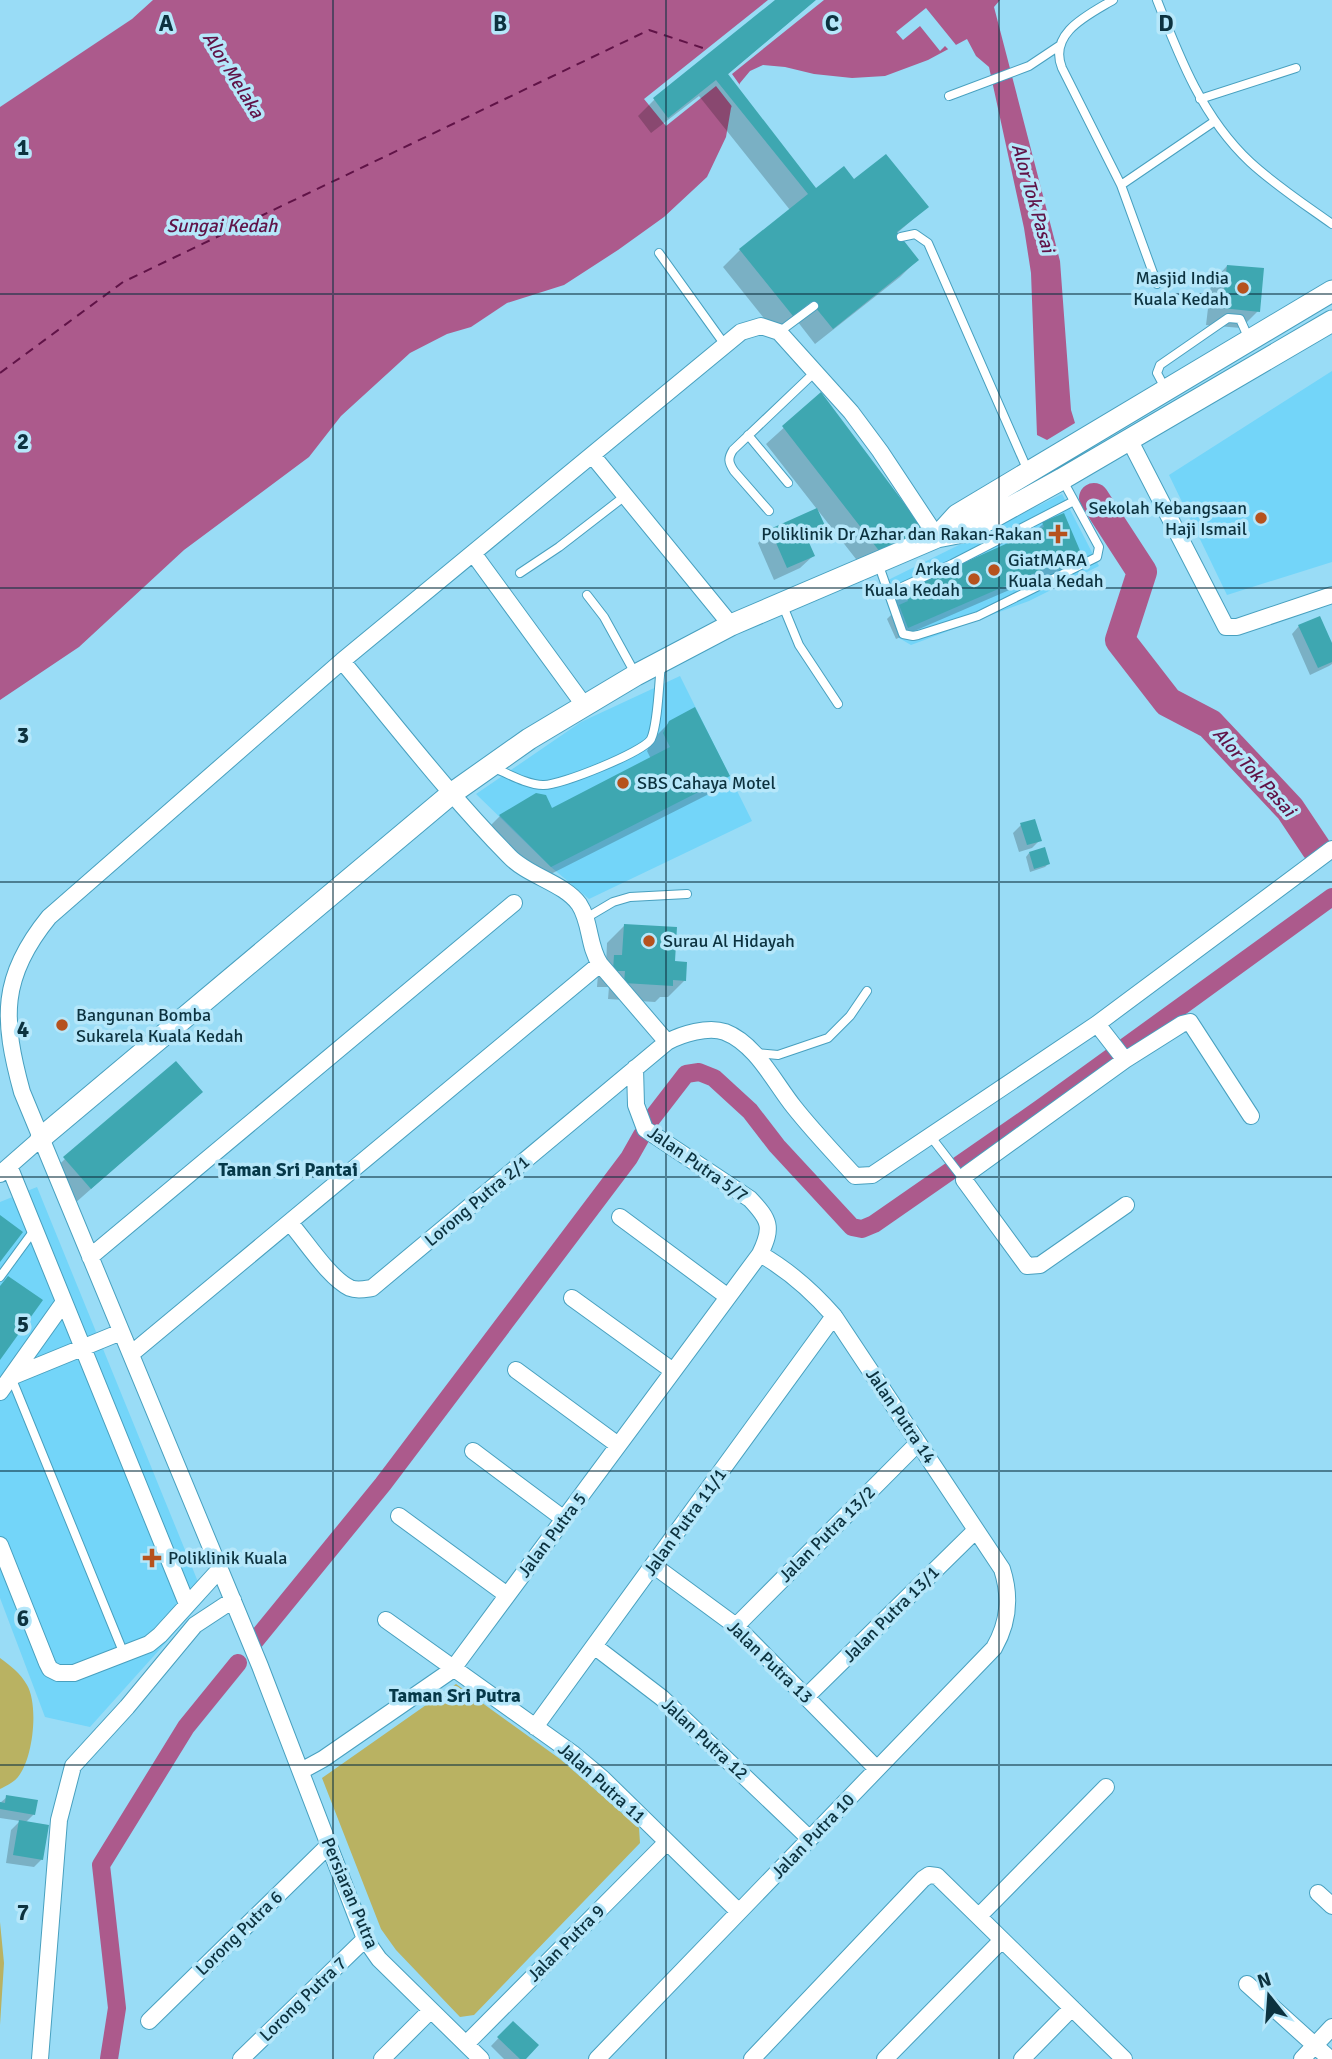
<svg xmlns="http://www.w3.org/2000/svg" width="1332" height="2059" viewBox="0 0 1332 2059" font-family="Signika,sans-serif">
<style>
.built{fill:#73d5f9}
.green{fill:#b9b262}
.water{fill:#ac5a8c}
.pier{fill:#99dcf6}
.shadow{fill:#0003}
.lines{fill:none;stroke-linecap:round;stroke-linejoin:round}
.canal{stroke:#ac5a8c;stroke-width:18}
.river{stroke:#ac5a8c;stroke-width:30}
.ferry{stroke:#601347;stroke-width:2;stroke-dasharray:9 7;stroke-linecap:butt}
.building{fill:#3ea7b1}
.lane-casing{stroke:#48a0bf;stroke-width:10}
.street-casing{stroke:#48a0bf;stroke-width:18}
.secondary-casing{stroke:#48a0bf;stroke-width:23}
.lane{stroke:#fff;stroke-width:8}
.street{stroke:#fff;stroke-width:16}
.secondary{stroke:#fff;stroke-width:21}
.grid{fill:none;stroke:#0c323f;stroke-width:2;stroke-opacity:0.55}
.poi-dot{fill:#b6521e;stroke:#b6e7fa;stroke-width:2.5}
.labels{text-anchor:middle;dominant-baseline:central;stroke-width:7;stroke-linejoin:round;paint-order:stroke}
.poi-label{font-size:18px;fill:#0c323f;stroke:#b6e7fa;text-anchor:start}
.street-label{font-size:18px;fill:#0c323f;stroke:#b6e7fa}
.water-label{font-size:19px;font-style:italic;fill:#601347;stroke:#b6e7fa}
.neighbourhood-label{font-size:19px;font-weight:bold;fill:#063949;stroke:#b6e7fa}
.grid-label{font-size:23px;text-anchor:middle;font-weight:bold;fill:#0c323f;stroke:#b6e7fa;stroke-width:7;stroke-linejoin:round;paint-order:stroke}
</style>
<rect width="100%" height="100%" fill="#99dcf6"/>
<path class="built" d="M1332 371V562L1227 595 1169 475Z
M1062 494 1099 566 1029 601 911 645 899 638 880 584Z
M680 676 752 821 589 899 551 867 476 794 581 722Z
M37 1187 205 1599 90 1727 45 1717 0 1598V1202Z"/>
<path class="green" d="M0 1658C11 1666 20 1673 27 1685 39 1706 33 1759 18 1777 14 1782 6 1786 0 1789Z
M456 1684 560 1759 639 1828 640 1843 474 2015 460 2017 396 1950 381 1929 322 1778Z
M0 1922 4 1963 0 2025Z"/>
<path class="water" d="M153 0H1000L994 7 1060 261 1071 410 1075 423 1047 440 1037 435 1031 273 1024 228 989 67 976 56 967 39 928 60 885 76 852 78 814 74 785 67 763 65 750 71 740 83 731 108 726 137 707 177 664 217 618 250 564 285 507 303 471 327 447 334 410 353 341 416 309 457 184 550 79 647 0 700V107L132 19Z"/>
<path class="pier" d="M768 0H824L732 74 742 88 734 109 716 86 666 126 644 99Z
M926 8 956 45 958 48 951 52 945 46 940 51 920 26 903 40 896 32Z"/>
<path class="shadow" d="M778 0H815L727 75 816 190 854 182 927 207 896 234 917 260 900 277 815 344 794 317 775 332 723 267 740 250 790 210 699 96 651 133 638 116 654 100Z
M1227 266 1258 311 1241 328 1206 325 1211 283Z
M821 394 906 548 863 568 766 444Z
M1043 524 1079 553 1057 575 1046 580 1044 575 896 639 887 619 895 611 892 604 904 592 1033 533Z
M825 529 807 544 813 556 800 568 774 580 758 543 771 530Z
M1299 626 1332 647V664L1329 666 1310 675 1292 634Z
M670 722 728 776 711 793 533 883 483 833 500 816 536 795 552 810 651 759 647 751 652 740Z
M1021 825 1040 840 1032 848 1019 852 1013 833Z
M1029 853 1048 864 1045 867 1030 872 1026 857Z
M624 926 673 963 685 980 668 997H660L655 1002 608 999 609 987H597L598 974 606 966 607 943Z
M201 1092 74 1204 48 1175 65 1159Z
M7 1797 34 1814 25 1823 42 1859 34 1867 6 1863 11 1830 20 1821 0 1818V1803Z
M513 2023 523 2059H504L491 2046Z"/>
<g class="lines">
<path class="canal" d="M649 1122 686 1074 699 1072 714 1078 750 1111 777 1146 852 1227 862 1229 874 1224 1041 1108 1332 897
M254 1642 383 1484 629 1158 642 1135
M109 2059 117 2008 101 1865 186 1727 238 1663"/>
<path class="river" d="M1094 498 1142 572 1120 640 1168 702 1210 724 1290 809 1316 848"/>
<path class="ferry" d="M0 373 123 282 649 30 706 49"/>
</g>
<path class="building" d="M775 0H816L728 74 816 188 844 166 854 179 886 154 929 207 897 232 919 260 833 329 811 302 793 316 739 249 808 194 716 80 668 118 653 98Z
M1227 265 1264 268 1260 312 1222 308Z
M821 392 925 531 880 552 782 426Z
M817 508 827 530 807 538 815 556 787 568 770 529Z
M1064 513 1081 553 1069 558 1071 563 1058 569 1056 564 908 628 899 605 908 601 903 590 1044 527 1042 522Z
M1320 616 1332 643V662L1318 668 1298 625Z
M695 707 730 776 551 867 499 815 536 793 546 795 552 808 670 747 663 733 669 721Z
M1035 819 1042 841 1027 845 1020 823Z
M1045 847 1050 864 1034 869 1029 852Z
M624 924 677 927 675 961 687 962 686 981 673 980V986L624 983 625 971H613L614 955H622Z
M176 1061 203 1092 91 1189 63 1157Z
M0 1215 23 1232 0 1262Z
M8 1276 43 1300 0 1360V1286Z
M6 1795 38 1800 35 1815 0 1809V1802L5 1803Z
M19 1820 49 1825 43 1860 13 1855Z
M513 2021 539 2045 526 2059H520L497 2037Z"/>
<g class="lines">
<defs>
<path id="lane" d="M1113 0C1088 15 1048 33 1062 68L1121 185 1157 284
M1157 0C1180 59 1203 118 1250 162 1275 185 1304 204 1332 224
M949 96 1029 66 1059 46
M1200 99 1296 68
M1121 185 1215 121
M901 237 915 234 928 243 1028 471
M659 253 725 345
M779 332 814 306
M1166 390 1157 373 1160 365 1228 318 1240 319 1249 339
M748 435 788 483
M769 511 734 471C728 462 728 458 733 450L815 372
M878 563 903 634 913 636 918 635 978 616 1097 557 1099 547 1074 501
M520 573 559 547 625 496
M889 593 952 564 1074 501 1062 479
M587 595 604 617 636 675
M783 606 799 645 838 704
M492 767C507 773 527 785 543 785 559 786 644 752 651 739 658 724 659 682 661 664
M586 918 613 902 630 897 687 894
M756 1053 778 1055 828 1038 850 1016 867 991
M931 1137 964 1180
M0 1277 35 1229
M11 1377 124 1654"/>
<path id="street" d="M1130 441 1226 627H1237L1332 595
M592 455 731 625
M473 553 584 705
M342 661C397 727 449 795 509 856 528 876 564 883 579 904 591 922 588 946 600 964L667 1042
M1097 1024 1125 1060 1182 1024 1190 1022 1251 1116
M1125 1060 967 1174 964 1180 1027 1266 1040 1265 1126 1205
M9 1166 187 1604
M0 1174 41 1138
M620 1217 728 1297
M290 1223C306 1241 329 1278 350 1288 357 1291 365 1289 372 1288L667 1042C682 1034 708 1026 725 1032 756 1044 774 1082 794 1107 813 1131 834 1153 855 1176L872 1175 1097 1024 1332 849
M90 1257 514 903
M572 1298 673 1371
M131 1354 600 964
M516 1370 618 1445
M11 1377 121 1332
M0 1392 64 1302
M473 1451 564 1519
M399 1516 507 1595
M0 1545 47 1663 50 1669 58 1673H74L149 1644 160 1635 220 1569
M653 1565 736 1626 877 1769
M386 1620 572 1753 603 1779 739 1912
M736 1626 918 1443
M594 1646 662 1698 810 1839
M806 1697 976 1530
M535 1727 834 1316
M301 1771 323 1759 452 1670 760 1254C773 1227 770 1220 750 1199L645 1129 636 1105 635 1068
M1318 1893 1332 1906
M979 1916 1106 1787
M1247 1984 1330 2059
M149 2021 329 1845
M466 2044 667 1842
M40 2059 59 1820 73 1766 127 1707 195 1625 233 1600
M241 2059 365 1939
M382 2059 431 2010
M481 2059 379 1959 365 1939 260 1666 22 1092C2 1019 0 977 49 917L342 661 741 332 761 326 779 332 851 412 880 451 937 537
M597 2059 994 1648C1009 1622 1011 1597 1002 1569L834 1316C812 1291 790 1271 760 1254
M752 2059 923 1879 929 1875 937 1876 1124 2059
M885 2059 1002 1940
M1022 2059 1072 2008
M1302 2059 1332 2027"/>
<path id="secondary" d="M937 537 957 515 1332 291
M41 1138 451 794 529 739 636 675 731 625 937 537 968 531 1062 479 1332 321"/>
</defs>
<use href="#lane" class="lane-casing"/>
<use href="#street" class="street-casing"/>
<use href="#secondary" class="secondary-casing"/>
<use href="#lane" class="lane"/>
<use href="#street" class="street"/>
<use href="#secondary" class="secondary"/>
</g>
<path class="grid" d="M333 0V2059M666 0V2059M999 0V2059M0 294H1332M0 588H1332M0 882H1332M0 1177H1332M0 1471H1332M0 1765H1332"/>
<g class="poi-dot">
<circle cx="1243" cy="288" r="7"/>
<circle cx="1261" cy="518" r="7"/>
<path d="M1054.5 523.5h7v7h7v7h-7v7h-7v-7h-7v-7h7z"/>
<circle cx="994" cy="570" r="7"/>
<circle cx="974" cy="579" r="7"/>
<circle cx="623" cy="783" r="7"/>
<circle cx="649" cy="941" r="7"/>
<circle cx="62" cy="1025" r="7"/>
<path d="M148.5 1547.5h7v7h7v7h-7v7h-7v-7h-7v-7h7z"/>
</g>
<g class="labels">
<g class="poi-label">
<text x="1229" y="278" text-anchor="end">Masjid India<tspan x="1229" dy="21">Kuala Kedah</tspan></text>
<text x="1247" y="508" text-anchor="end">Sekolah Kebangsaan<tspan x="1247" dy="21">Haji Ismail</tspan></text>
<text x="1042" y="534" text-anchor="end">Poliklinik Dr Azhar dan Rakan-Rakan</text>
<text x="1008" y="560">GiatMARA<tspan x="1008" dy="21">Kuala Kedah</tspan></text>
<text x="960" y="569" text-anchor="end">Arked<tspan x="960" dy="21">Kuala Kedah</tspan></text>
<text x="637" y="783">SBS Cahaya Motel</text>
<text x="663" y="941">Surau Al Hidayah</text>
<text x="76" y="1015">Bangunan Bomba<tspan x="76" dy="21">Sukarela Kuala Kedah</tspan></text>
<text x="168" y="1558">Poliklinik Kuala</text>
</g>
<g class="street-label">
<text transform="translate(698 1164) rotate(35)">Jalan Putra 5/7</text>
<text transform="translate(477 1201) rotate(-40)">Lorong Putra 2/1</text>
<text transform="translate(901 1416) rotate(56)">Jalan Putra 14</text>
<text transform="translate(685 1522) rotate(-54)">Jalan Putra 11/1</text>
<text transform="translate(827 1534) rotate(-45)">Jalan Putra 13/2</text>
<text transform="translate(552 1535) rotate(-53)">Jalan Putra 5</text>
<text transform="translate(891 1614) rotate(-45)">Jalan Putra 13/1</text>
<text transform="translate(770 1662) rotate(44)">Jalan Putra 13</text>
<text transform="translate(705 1739) rotate(43)">Jalan Putra 12</text>
<text transform="translate(602 1783) rotate(42)">Jalan Putra 11</text>
<text transform="translate(813 1836) rotate(-46)">Jalan Putra 10</text>
<text transform="translate(350 1893) rotate(67)">Persiaran Putra</text>
<text transform="translate(239 1933) rotate(-44)">Lorong Putra 6</text>
<text transform="translate(566 1943) rotate(-45)">Jalan Putra 9</text>
<text transform="translate(303 1999) rotate(-44)">Lorong Putra 7</text>
</g>
<g class="water-label">
<text transform="translate(233 75) rotate(58)">Alor Melaka</text>
<text transform="translate(1033 198) rotate(74)">Alor Tok Pasai</text>
<text x="222" y="226">Sungai Kedah</text>
<text transform="translate(1254 772) rotate(48)">Alor Tok Pasai</text>
</g>
<g class="neighbourhood-label">
<text x="288" y="1170">Taman Sri Pantai</text>
<text x="455" y="1696">Taman Sri Putra</text>
</g>
</g>
<g class="grid-label">
<text x="166" y="31">A</text>
<text x="500" y="31">B</text>
<text x="832" y="31">C</text>
<text x="1166" y="31">D</text>
<text x="23" y="155">1</text>
<text x="23" y="449">2</text>
<text x="23" y="743">3</text>
<text x="23" y="1037">4</text>
<text x="23" y="1332">5</text>
<text x="23" y="1626">6</text>
<text x="23" y="1920">7</text>
</g>
<g transform="translate(1269 1996) rotate(343)" stroke="#b6e7fa" stroke-width="5" paint-order="stroke">
<path d="M0-5L12 26L0 18L-12 26Z" fill="#0c323f"/>
<text y="-10" font-size="19" font-weight="bold" text-anchor="middle" fill="#0c323f">N</text>
</g>
</svg>
